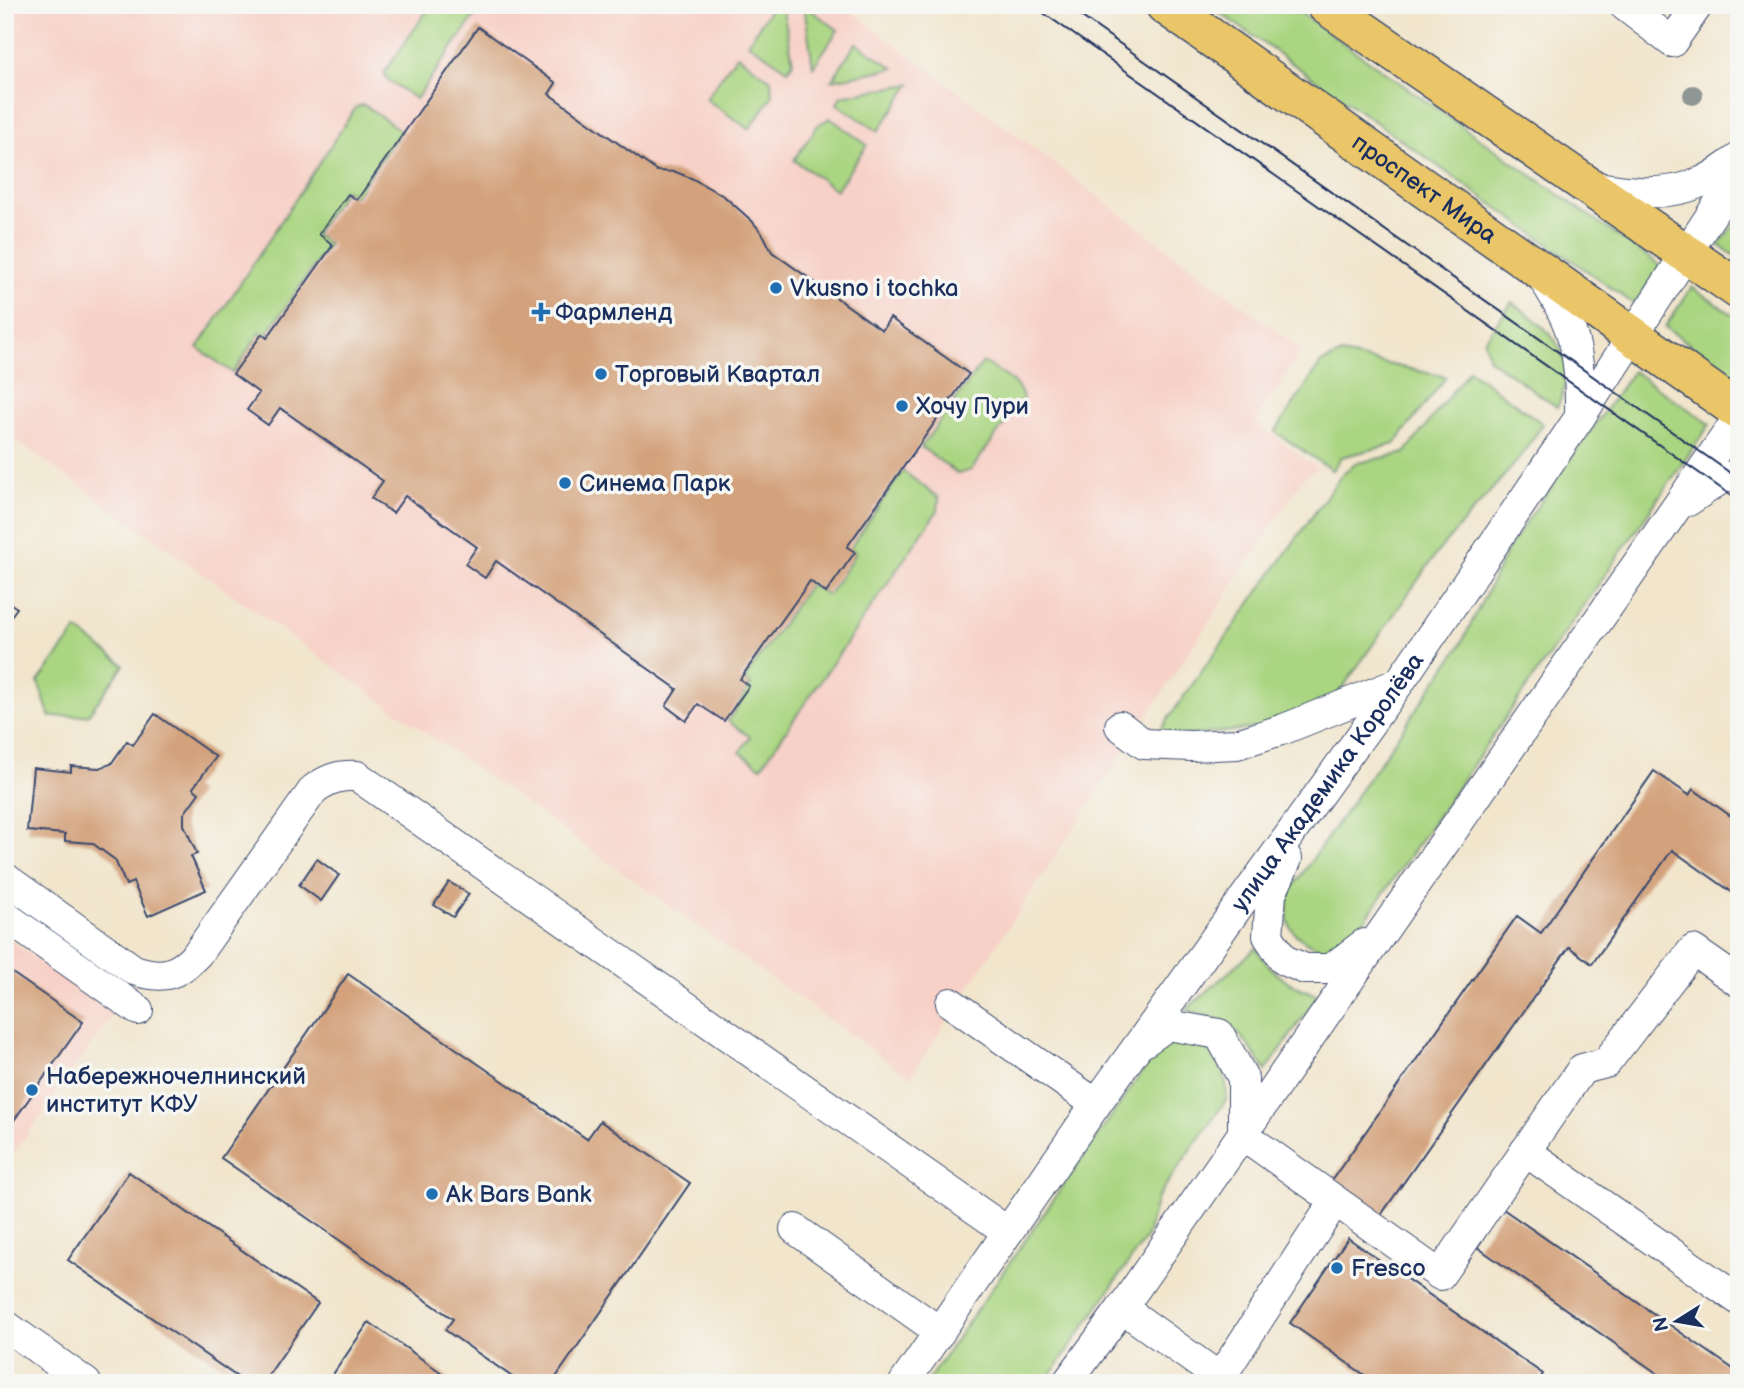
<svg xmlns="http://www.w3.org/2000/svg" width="1744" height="1388" viewBox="0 0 1744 1388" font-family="'Balsamiq Sans',sans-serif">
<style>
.built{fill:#f7d1c7}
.green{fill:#aad581;stroke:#628270;stroke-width:2}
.building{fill:#d3a27b}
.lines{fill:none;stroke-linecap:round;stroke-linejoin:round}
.minor-casing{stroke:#3b4a6e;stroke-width:32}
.major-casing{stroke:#3b4a6e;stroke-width:41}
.minor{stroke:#fff;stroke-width:30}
.major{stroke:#eac669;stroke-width:38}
.tram{stroke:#1b2f5e;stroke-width:2}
.tree{fill:#8f9794}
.poi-dot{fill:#1f6fb2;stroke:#f6f6f2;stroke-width:2.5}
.labels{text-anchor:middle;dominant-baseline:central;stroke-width:7;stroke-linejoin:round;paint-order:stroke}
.street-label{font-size:24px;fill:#1b2f5e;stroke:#f6f6f2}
.poi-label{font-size:24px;fill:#1b2f5e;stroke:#f6f6f2;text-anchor:start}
</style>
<rect width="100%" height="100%" fill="#f6f6f2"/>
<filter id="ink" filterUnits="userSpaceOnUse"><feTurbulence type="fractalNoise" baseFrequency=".0143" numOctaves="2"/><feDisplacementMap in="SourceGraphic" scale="14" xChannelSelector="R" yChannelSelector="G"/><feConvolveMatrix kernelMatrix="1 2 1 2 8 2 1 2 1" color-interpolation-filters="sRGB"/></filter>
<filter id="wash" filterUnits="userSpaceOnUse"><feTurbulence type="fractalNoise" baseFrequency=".00686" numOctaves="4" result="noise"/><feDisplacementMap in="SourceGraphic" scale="28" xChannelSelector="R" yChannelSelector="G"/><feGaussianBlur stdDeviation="1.57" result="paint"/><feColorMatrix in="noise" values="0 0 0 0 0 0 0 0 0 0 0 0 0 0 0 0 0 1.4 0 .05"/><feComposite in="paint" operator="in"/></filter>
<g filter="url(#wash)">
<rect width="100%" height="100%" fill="#f1e5cc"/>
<path class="built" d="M5 5H843L1302 350 1255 422 1318 468 1304 477 910 1077 5 433Z
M5 936 113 1014 5 1166Z"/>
<path class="green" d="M431 5H464L476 14 416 99 388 80 384 73Z
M773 5H782L793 62 788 70 748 43Z
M804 5 838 30 813 67Z
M1209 5H1289L1661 266 1634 304Z
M856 43 894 68 832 80Z
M737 55 771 80 772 97 749 129 706 99Z
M911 84 878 131 837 104 841 96Z
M361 105 366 106 401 131 355 196 345 190 315 234 329 244 266 335 260 332 233 373 198 348 356 107Z
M830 118 867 145 836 190 794 160 818 125Z
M1739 217V259L1719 245Z
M1692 287 1739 319V378L1665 327Z
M1512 302C1550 330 1583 356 1557 407L1489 359 1484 341Z
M1342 354 1446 377 1395 444 1341 457 1332 470 1275 432 1321 363Z
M983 362C998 372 1018 380 1023 398L971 470 958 474 921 447Z
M1469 370 1543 424 1518 460 1439 550 1332 703 1283 725 1153 740 1343 473 1357 463 1405 453Z
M1633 371 1710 424 1356 933C1349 939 1342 947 1333 949 1318 951 1296 939 1290 926 1285 916 1287 903 1289 893L1459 648 1510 545Z
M903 471 939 498 938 510 761 767 740 752 750 737 728 721 751 685 744 679 810 584 828 595 856 553 850 548Z
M77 630 124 665 88 715 50 717 38 682Z
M1256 948C1271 974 1290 986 1318 995L1266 1071C1241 1033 1232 1019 1186 1010Z
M1173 1041C1211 1043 1229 1061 1226 1100L1157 1198 1147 1236 1045 1383H926L1158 1049Z"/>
<g id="blocks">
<path class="building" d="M478 27 556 83 549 94 657 171 676 172 693 179 725 197 752 221 764 236 772 252 882 330 890 318 969 374 847 547 855 552 826 593 810 581 740 679 749 686 724 721 698 704 686 721 666 706 677 689 496 561 485 578 465 564 477 547 405 496 393 513 371 498 383 481 280 408 268 425 247 410 259 393 233 374 262 334 267 338 333 245 319 234 348 194 357 200Z
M5 600 17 608 5 624Z
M155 714 216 757 193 788 199 793 184 814V825L197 854 191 856 206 890 148 916 133 882 126 885 115 860 92 843 65 841V834L27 831 33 768 71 772V766L99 768 111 764 127 741 133 745Z
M1654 771 1689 795 1693 789 1739 822V897L1672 850 1592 964 1569 947 1376 1222 1327 1187 1517 916 1541 933Z
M317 859 339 875 321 901 299 885Z
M449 882 469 894 453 917 434 905Z
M5 968 83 1022 5 1133Z
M348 974 587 1139 600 1121 690 1183 552 1383H521L445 1330 453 1319 221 1158Z
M129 1172 318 1303 263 1383H246L68 1260Z
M1503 1209 1739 1373V1383H1671L1477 1247Z
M1348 1238 1543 1374 1537 1383H1376L1290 1323Z
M369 1322 456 1383H327Z"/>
</g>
</g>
<g filter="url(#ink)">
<use href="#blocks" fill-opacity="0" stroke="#3b4a6e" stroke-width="2"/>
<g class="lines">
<defs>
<g id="minor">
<path d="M1624 5 1672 42 1698 5"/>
<path d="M1591 186C1628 192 1666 198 1701 182 1714 177 1727 166 1739 158"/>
<path d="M1541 275C1576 327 1581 354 1580 417"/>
<path d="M1688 501 1722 478 1739 474"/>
<path d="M1120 726 1144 744 1191 746 1237 744 1284 729 1399 683"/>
<path d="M1287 859 1271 894 1268 936 1284 960 1305 969H1331L1364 944"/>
<path d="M5 878 134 970C162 979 177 976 197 954L314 789C328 779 339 775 357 776L1008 1232"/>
<path d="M5 916 138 1010"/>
<path d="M951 1003 1096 1104"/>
<path d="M1144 1042 1168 1025 1219 1034 1243 1078V1135L1440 1275 1582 1069 1606 1063 1693 950 1739 982"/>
<path d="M1525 1151 1739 1300"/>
<path d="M795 1229 940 1332"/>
<path d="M1122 1308 1227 1383"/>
<path d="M5 1325 86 1383"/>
<path d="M1220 1378 1335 1201"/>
<path id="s1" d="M904 1383 1096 1104 1399 683 1580 417 1739 172"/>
<path d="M1067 1383 1122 1308 1739 417"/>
</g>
<g id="major">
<path id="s2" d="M1165 5 1739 411"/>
<path d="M1326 5 1739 290"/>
</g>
</defs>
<use href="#minor" class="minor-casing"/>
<use href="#major" class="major-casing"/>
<use href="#minor" class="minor"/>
<use href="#major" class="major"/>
<path class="tram" d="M1032 5 1739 501
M1065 5 1739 479"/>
</g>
<circle class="tree" cx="1693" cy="95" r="10"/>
</g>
<g class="poi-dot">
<circle cx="776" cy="288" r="7"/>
<path d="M537.5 301.5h7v7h7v7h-7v7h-7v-7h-7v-7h7z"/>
<circle cx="601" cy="374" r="7"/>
<circle cx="902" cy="406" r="7"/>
<circle cx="565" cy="483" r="7"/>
<circle cx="32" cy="1090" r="7"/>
<circle cx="432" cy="1194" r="7"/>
<circle cx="1337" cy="1268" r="7"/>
</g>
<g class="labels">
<g class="street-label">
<text stroke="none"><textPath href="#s2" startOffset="318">проспект Мира</textPath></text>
<text stroke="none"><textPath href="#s1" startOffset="735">улица Академика Королёва</textPath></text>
</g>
<g class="poi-label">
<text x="790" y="288">Vkusno i tochka</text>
<text x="555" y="312">Фармленд</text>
<text x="615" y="374">Торговый Квартал</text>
<text x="916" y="406">Хочу Пури</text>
<text x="579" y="483">Синема Парк</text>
<text x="46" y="1076">Набережночелнинский<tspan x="46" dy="28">институт КФУ</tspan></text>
<text x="446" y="1194">Ak Bars Bank</text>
<text x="1351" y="1268">Fresco</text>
</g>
</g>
<rect width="1744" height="1388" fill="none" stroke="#f6f6f2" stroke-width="28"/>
<g transform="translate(1677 1321) rotate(259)" stroke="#f6f6f2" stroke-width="5" paint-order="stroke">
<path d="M0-5L12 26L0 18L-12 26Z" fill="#1b2f5e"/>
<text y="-10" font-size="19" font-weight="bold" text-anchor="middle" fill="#1b2f5e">N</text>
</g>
</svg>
